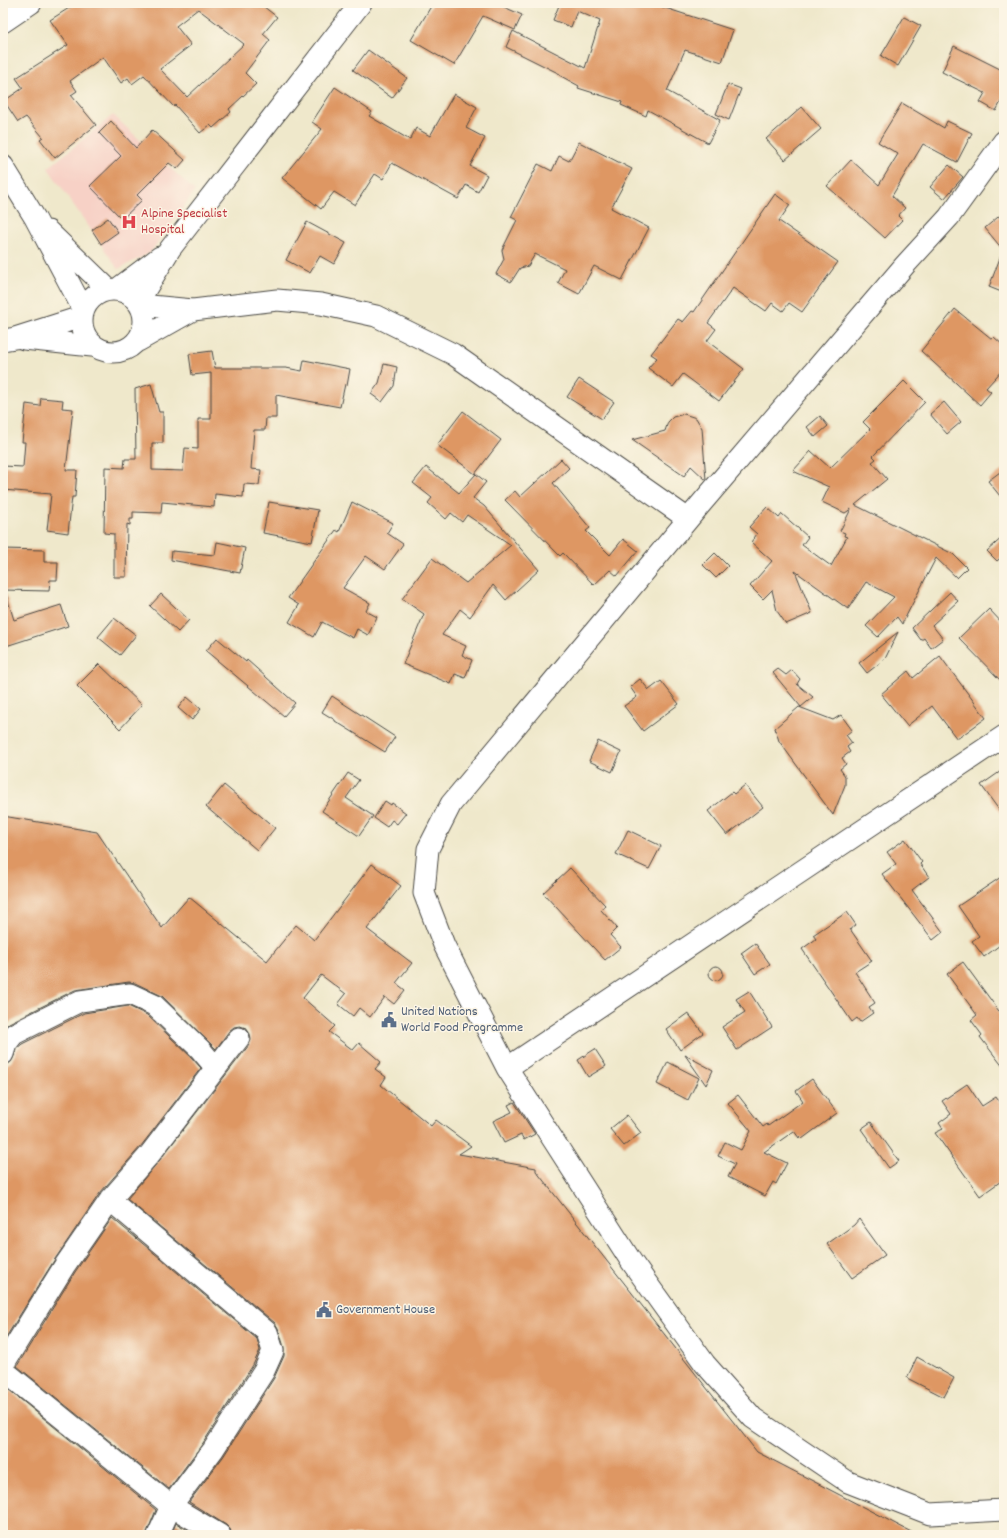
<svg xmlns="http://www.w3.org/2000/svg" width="1007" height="1538" viewBox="0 0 1007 1538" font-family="Dekko,sans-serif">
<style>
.built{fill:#f7d1c6}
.building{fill:#de9764;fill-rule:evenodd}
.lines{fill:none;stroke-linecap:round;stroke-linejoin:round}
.minor-casing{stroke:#484743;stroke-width:23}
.minor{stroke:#fff;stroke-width:21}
.labels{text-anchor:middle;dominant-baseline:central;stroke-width:3;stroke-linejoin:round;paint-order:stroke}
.health-label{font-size:14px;fill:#be3a42;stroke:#fcf5e5;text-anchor:start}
.service-label{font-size:14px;fill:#4e5e75;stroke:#fcf5e5;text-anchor:start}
</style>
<rect width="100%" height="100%" fill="#fcf5e5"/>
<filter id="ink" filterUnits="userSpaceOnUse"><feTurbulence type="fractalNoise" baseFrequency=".025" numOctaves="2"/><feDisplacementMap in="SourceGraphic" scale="8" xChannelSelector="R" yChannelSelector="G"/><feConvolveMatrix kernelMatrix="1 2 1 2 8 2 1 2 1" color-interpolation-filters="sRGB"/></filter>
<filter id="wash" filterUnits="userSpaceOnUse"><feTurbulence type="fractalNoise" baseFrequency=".012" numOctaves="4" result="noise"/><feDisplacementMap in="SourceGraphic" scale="16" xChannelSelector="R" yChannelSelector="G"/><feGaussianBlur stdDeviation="0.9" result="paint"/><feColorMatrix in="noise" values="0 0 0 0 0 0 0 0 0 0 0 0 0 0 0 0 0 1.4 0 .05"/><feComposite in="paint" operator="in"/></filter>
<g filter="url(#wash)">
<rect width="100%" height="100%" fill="#efe8cb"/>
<path class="built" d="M113 115 195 191 150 253 118 269 48 168Z"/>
<g id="blocks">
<path class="building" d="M77 3H259L277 17 263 34 270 40 245 73 256 84 229 109 231 112 213 128 210 125 200 133 175 105 174 107 144 75 132 84 128 78 121 83 103 57 70 81 77 91 71 95 96 125 55 158 40 139 43 137 26 117 18 122 4 101 23 88 16 78 68 45 50 20ZM198 9 244 44 187 97 160 69 191 45 176 26Z
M433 3H495L522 15 515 30 483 16 454 65 411 40Z
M560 3H650L733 30 722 62 685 50 667 91 720 120 708 143 648 110 646 116 621 105 622 102 578 88 579 86 559 75 560 74 506 47 513 31 585 68 600 21 577 11 571 27 553 20Z
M904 17 921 26 898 66 881 56Z
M954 46 1004 71V96L996 111 980 102 985 93 942 72Z
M368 50 407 78 392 98 353 70Z
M728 84 741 89 729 120 716 114Z
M335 87 372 112 369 116 410 140 416 128 430 136 454 94 477 107 466 128 485 138 470 166 487 175 478 192 466 185 458 199 392 163 383 179 375 174 355 205 334 192 321 209 282 178 322 129 312 122Z
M902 103 944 128 947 121 972 133 957 162 923 144 892 196 905 208 898 216 902 220 885 238 827 186 851 160 879 185 898 154 878 142Z
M802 107 821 129 785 160 766 139Z
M111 121 136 148 152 130 185 160 177 169 169 163 137 195 142 200 122 219 90 186 121 156 99 133Z
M579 142 632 169 611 208 649 228 622 280 594 266 579 294 558 283 565 269 535 254 528 266 520 268 511 282 496 274 504 259 502 250 517 220 511 217 538 164 552 171 559 156 569 161Z
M949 165 963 177 944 199 930 187Z
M775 194 790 205 779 221 838 262 802 312 789 303 783 311 772 303 766 311 733 288 708 323 716 329 707 341 744 369 719 401 683 374 673 387 648 368 657 358 651 354 678 319 683 322 692 311 694 312Z
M1004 212V293L989 287 1003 250 985 228Z
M108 218 118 232 101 244 92 230Z
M307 222 346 243 334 264 320 256 310 273 286 260Z
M955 309 992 339 994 337 1004 346V368L986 388 991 392 980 405 921 351Z
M212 351 215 368H286L302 371 304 360 350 369 347 386 345 384 340 407 276 395V418H266L265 430H254L251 469 261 470 259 485 244 484 243 497 215 494 214 507 162 502 161 513 133 512V519H130V525L127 524 126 577H114V534L104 533 105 467 124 468 125 459H136L135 389 151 384 159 412H163V443H152V470L183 471 185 448 198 449V419H211V373L192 375 189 354Z
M384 364 397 367 394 386 382 402 371 394 379 383Z
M579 379 614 402 602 419 567 397Z
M904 381 925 402 873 456 876 459 872 462 887 479 855 505 953 554 967 568 957 578 936 558 902 624 897 617 878 637 866 626 894 597 866 582 848 609 795 571 812 613 786 624 777 611 772 590 763 599 750 586 772 561 751 542 757 534 749 527 767 507 779 518 782 514 808 537 802 545 831 566 847 537 844 536 845 533 840 531 851 509 845 513 822 502 829 487 793 471 811 451 830 468 870 429 863 422Z
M41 398 63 400 62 408 73 409 66 470H77L75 497H72L68 533 47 530 51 494 3 490V466L23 467 25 442H22L26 404 40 406Z
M944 402 961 422 947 434 930 414Z
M463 411 501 440 475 474 437 445Z
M684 414 696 418 702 428 706 480 691 466 684 476 632 440 665 431 668 422 673 417Z
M820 416 828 426 815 437 807 427Z
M561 459 569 468 553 483 590 528 586 531 610 555 623 539 638 551 617 576 610 570 594 585 563 553 560 556 505 500 515 491 520 497Z
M426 467 459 493 476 474 486 482 473 498 484 506 539 570 506 600 493 585 470 617 460 609 442 635 466 646 462 655 472 660 465 678 455 674 451 684 403 664 424 614 402 599 432 558 466 583 511 545 467 515 462 522 451 513 446 519 428 503 432 498 413 483Z
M1004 469V501L988 481Z
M269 502 318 510 312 542 263 533Z
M352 502 393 523 387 533 403 544 385 569 366 556 343 588 370 603 366 611 377 617 368 635 357 629 353 638 322 622 314 637 289 622 299 605 288 598 336 530 339 532Z
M1004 536V555L997 561 987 551Z
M217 542 245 548 240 573 171 560 172 551 215 555Z
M3 549 44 550V562H58L57 580H50L49 591 3 590Z
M715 553 728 566 716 578 703 565Z
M950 592 958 601 932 625 943 639 931 648 924 638 921 640 912 628Z
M3 594H6L14 620 61 605 68 626 3 647Z
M161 594 189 620 178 632 150 606Z
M989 609 1004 625V684L959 638Z
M114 618 136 635 120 655 98 637Z
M898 632 885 659 867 673 859 663Z
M217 638 246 662 247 660 295 703 284 716 206 651Z
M940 656 986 718 957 739 932 706 907 726 881 694 908 671 913 678Z
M99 664 142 705 120 729 77 686Z
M778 669 786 675 792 670 800 679 797 684 813 697 801 707 773 673Z
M640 679 649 690 661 681 679 704 643 731 624 706 637 697 630 687Z
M332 696 395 737 385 752 335 721V720L322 712Z
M187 697 201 709 192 720 178 708Z
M799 707 833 720 841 715 852 730 846 735 852 743 847 747 850 752 842 758 846 764 840 769 845 776V785L833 815 779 741 775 728Z
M598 741 621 752 612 772 589 761Z
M1004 769V817L981 785Z
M348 773 359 780 346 798 373 816 359 836 322 811Z
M224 785 275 828 257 850 206 807Z
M745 785 763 807 727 835 708 811 732 792 734 794Z
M385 801 391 805 392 803 406 813 397 824 392 820 387 827 374 818Z
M3 816 97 832 162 928 189 897 267 961 296 925 314 940 372 864 401 886 367 929 412 963 396 983 405 990 394 1004 385 997 370 1017 359 1008 353 1016 338 1004 346 994 321 975 303 998 335 1026 329 1032 353 1050 359 1043 381 1062 375 1069 386 1077 381 1085 431 1126 436 1120 471 1146 459 1154 536 1168V1171L757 1452 917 1535H232L230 1529 226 1525 189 1502 223 1457 274 1378 284 1356V1347L278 1328 275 1323 127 1199 159 1161 249 1045 251 1040 250 1034 246 1028 240 1026 234 1027 229 1031 216 1049 162 996 135 983 129 982 75 990 9 1023 3 1029Z
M628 830 661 846 649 869 616 854Z
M905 839 922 862 920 864 929 877 912 890 943 932 933 940 882 874 896 864 887 852Z
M570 868 605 905 601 910 617 928 610 935 621 947 605 960 543 893Z
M1004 875V942L984 957 972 941 979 936 958 906Z
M847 912 856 925 850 929 872 961 855 972 875 1003 869 1007 873 1013 860 1022 857 1018 852 1022 802 949 816 939 813 935Z
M755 943 770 964 755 974 741 953Z
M963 962 1004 1018V1068L980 1037 982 1035 971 1020 977 1015 947 974Z
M709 973a7 7 0 1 1 14 0a7 7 0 1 1-14 0Z
M749 991 772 1027 737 1050 722 1027 745 1012 736 999Z
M128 1006 147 1015 191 1057 201 1068 141 1146 100 1193 55 1259 3 1342V1066L11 1062 17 1050 22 1044 84 1013Z
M688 1013 703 1033 680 1050 666 1029Z
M595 1049 606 1066 588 1077 578 1060Z
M685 1055 713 1070 706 1085Z
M668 1062 699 1078 688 1100 657 1084Z
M812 1079 837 1113 802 1139 800 1136 799 1138 794 1131 764 1152 787 1163 776 1184 773 1182 765 1196 728 1177 735 1164 718 1156 725 1142 741 1150 751 1131 728 1103 738 1095 763 1127 767 1124 768 1126 803 1101 796 1091Z
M967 1084 982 1106 996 1097 1004 1109V1179L980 1196 935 1133 943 1129 939 1123 951 1114 942 1101Z
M514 1102 535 1134 524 1140 521 1135 504 1143 493 1121 512 1112 508 1105Z
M627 1115 641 1133 624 1146 610 1129Z
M871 1122 899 1161 889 1168 861 1129Z
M112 1218 257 1339 260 1350 253 1365 203 1443 169 1489 17 1366 75 1272Z
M859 1219 885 1255 852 1278 827 1244 854 1225Z
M917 1357 954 1378 944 1397 907 1378Z
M3 1385 156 1510 146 1535H3Z
M176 1523 196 1535H171Z"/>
</g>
</g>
<g filter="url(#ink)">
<use href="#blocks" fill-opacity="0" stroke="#484743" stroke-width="1"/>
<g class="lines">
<defs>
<path id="minor" d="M3 22 31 3
M1004 141 949 217 905 265 700 505 451 804 428 849 424 893 444 945 507 1068 631 1261 705 1364 753 1418 848 1482 930 1514 1004 1510
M3 166 35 218 83 309
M48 231 109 290
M82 321a31 31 0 1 1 62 0a31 31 0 1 1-62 0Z
M116 290 160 257
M138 302 170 249 361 3
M140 305 193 310 277 300 321 304 376 316 453 354 688 519
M24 339 92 346
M3 340 15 338 81 317
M138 341 193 310
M3 1054 6 1044 14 1034 80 1001 130 994 154 1005 200 1049 216 1068
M507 1068 1004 736
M110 1200 267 1332 273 1351 264 1371 213 1450 171 1506 158 1535
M3 1365 65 1265 110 1200 150 1154 239 1038
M3 1370 171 1506 220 1535"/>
</defs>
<use href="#minor" class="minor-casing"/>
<use href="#minor" class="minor"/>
</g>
</g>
<defs>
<symbol id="hospital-bare" viewBox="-9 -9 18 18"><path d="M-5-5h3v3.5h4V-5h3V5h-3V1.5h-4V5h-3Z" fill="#e0444e" stroke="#fcf5e5" stroke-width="2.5" paint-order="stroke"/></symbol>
<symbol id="civic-bare" viewBox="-9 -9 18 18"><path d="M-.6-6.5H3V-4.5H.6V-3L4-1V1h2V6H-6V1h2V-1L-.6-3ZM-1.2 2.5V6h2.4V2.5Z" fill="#5c6f8a" stroke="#fcf5e5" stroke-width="2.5" paint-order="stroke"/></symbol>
</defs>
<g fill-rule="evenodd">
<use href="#hospital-bare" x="118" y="211" width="22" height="22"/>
<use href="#civic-bare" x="378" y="1009" width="22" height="22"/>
<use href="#civic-bare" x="313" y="1299" width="22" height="22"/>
</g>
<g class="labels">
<g class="health-label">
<text x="141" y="214">Alpine Specialist<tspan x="141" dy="16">Hospital</tspan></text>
</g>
<g class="service-label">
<text x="401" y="1012">United Nations<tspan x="401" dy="16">World Food Programme</tspan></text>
<text x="336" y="1310">Government House</text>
</g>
</g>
<rect width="1007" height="1538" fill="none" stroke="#fcf5e5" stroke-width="16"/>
</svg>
